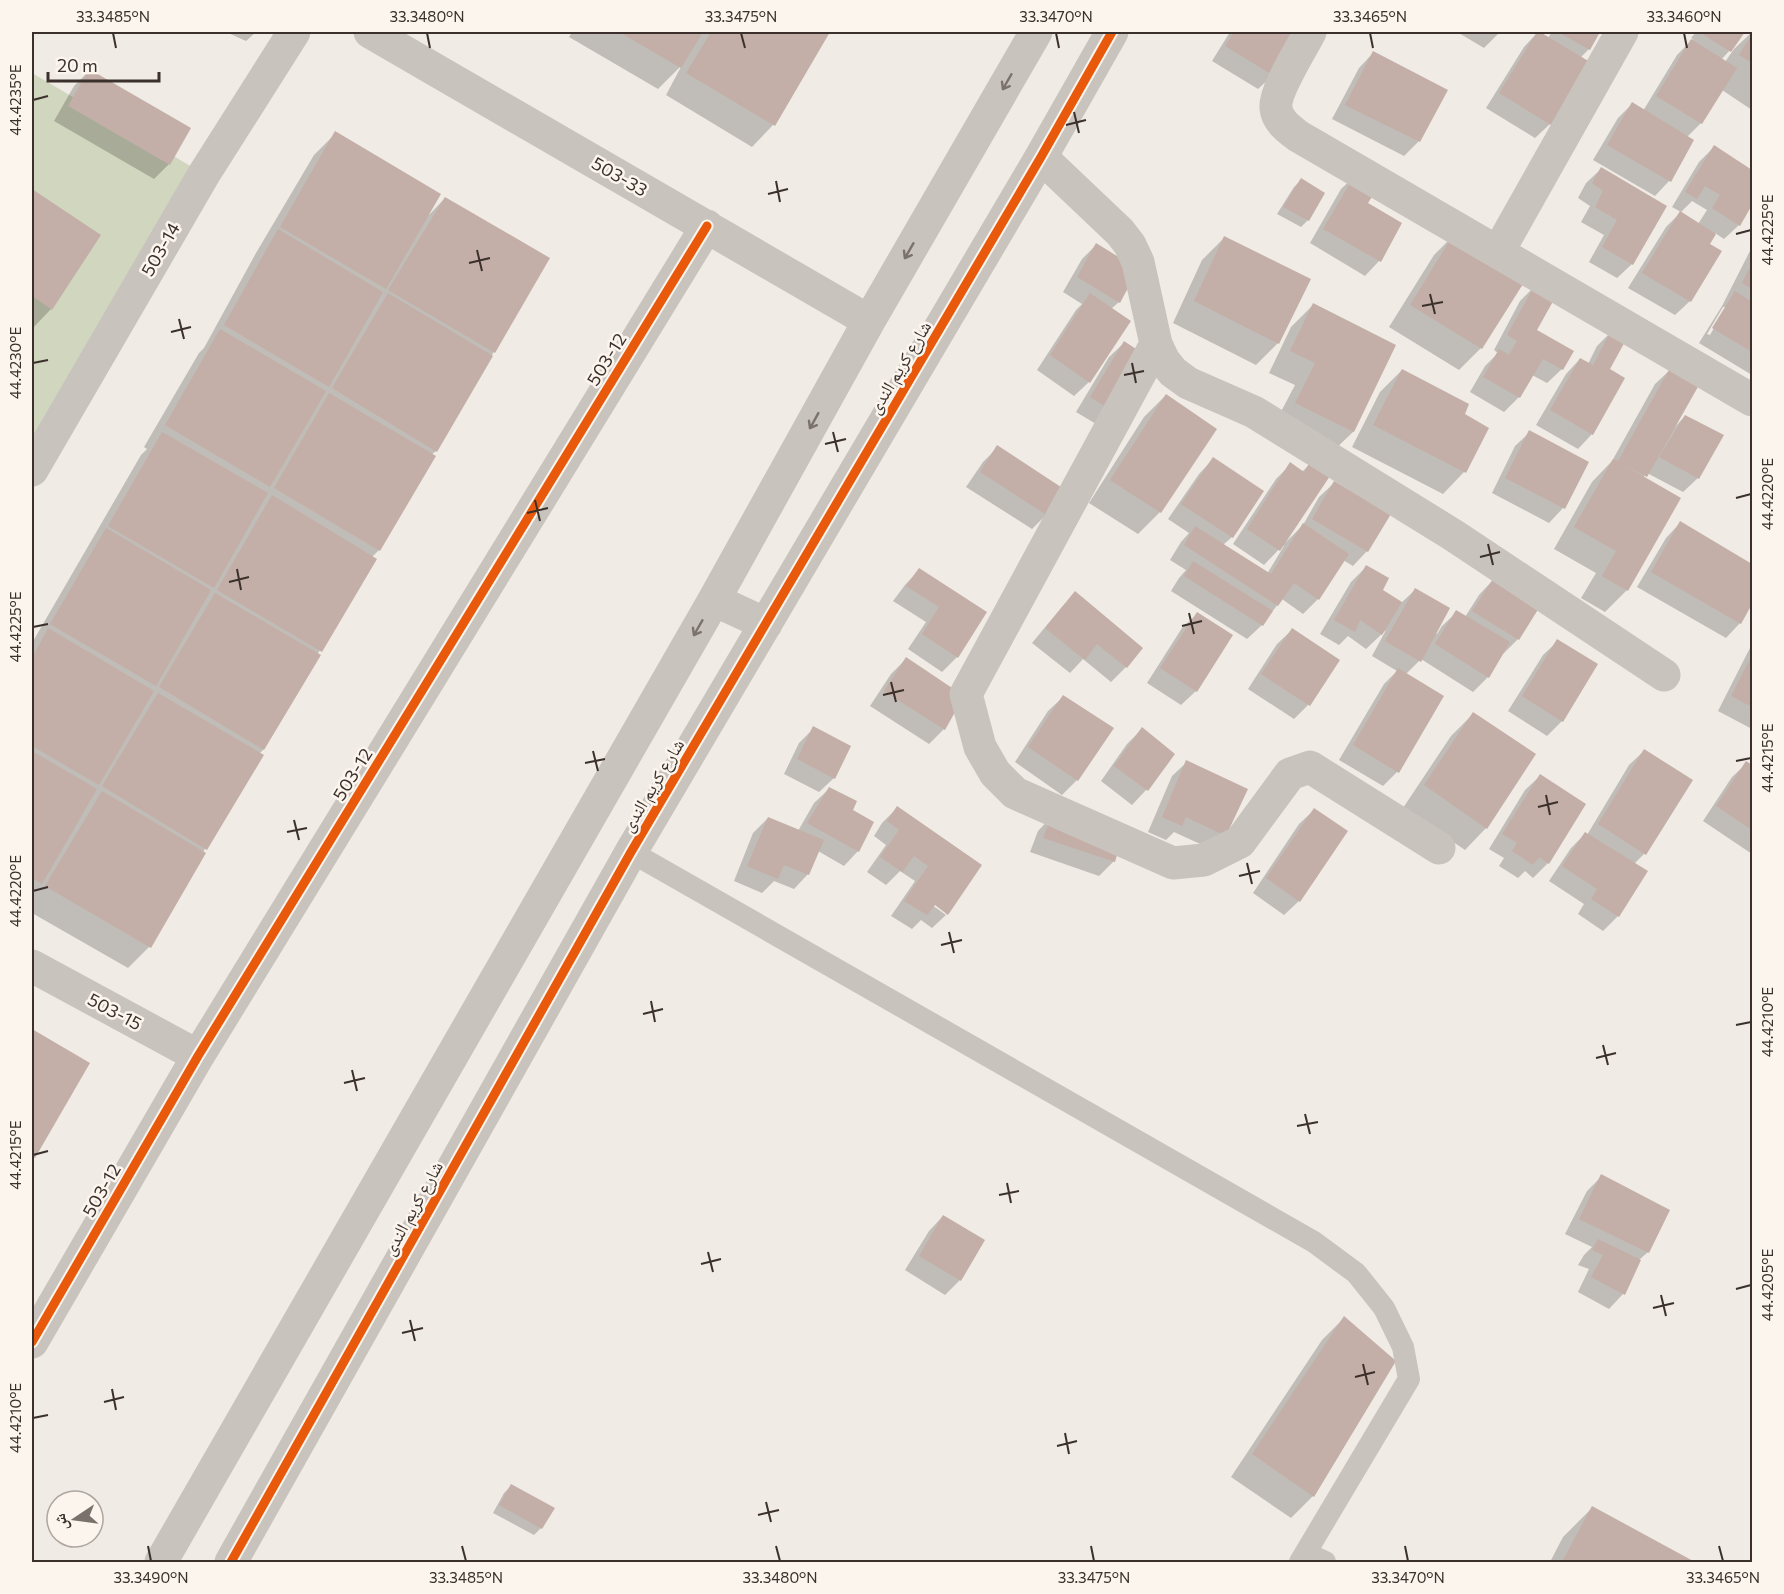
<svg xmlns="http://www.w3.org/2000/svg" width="1784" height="1594" viewBox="0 0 1784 1594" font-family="Commissioner,'Noto Naskh Arabic',sans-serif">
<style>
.green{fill:#d1d6bf}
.shadow{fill:#0003;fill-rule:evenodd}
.building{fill:#c3afa7}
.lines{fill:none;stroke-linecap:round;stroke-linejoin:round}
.lane{stroke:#c9c3be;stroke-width:22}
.street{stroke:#c9c3be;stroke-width:33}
.cycleway-casing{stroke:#fbf5ee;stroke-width:13}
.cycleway{stroke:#e8590c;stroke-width:9}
.oneway{stroke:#7b726d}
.ticks{fill:none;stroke:#3b302b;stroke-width:2}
.labels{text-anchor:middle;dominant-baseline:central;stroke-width:5;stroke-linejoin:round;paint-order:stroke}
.street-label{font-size:18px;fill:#3b302b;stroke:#fbf5ee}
.neatline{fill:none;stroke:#3b302b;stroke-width:2}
.ticks-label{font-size:15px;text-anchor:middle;fill:#3b302b}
</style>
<rect width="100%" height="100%" fill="#f0ebe5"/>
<path class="green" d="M32 73 204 174 32 470Z"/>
<path class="shadow" d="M226 32H256L246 41Z
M572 32H828L773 125 752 147 666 95 682 65 658 89 569 37Z
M1230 32H1292L1273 75 1258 89 1212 61Z
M1457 32H1500L1484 48Z
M1538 32 1548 38 1552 32H1599L1589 49 1580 58 1550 124 1535 138 1486 108 1524 47Z
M1696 32H1743L1731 49 1721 60 1725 62 1734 49 1752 32V110L1722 90 1701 123 1687 137 1692 141 1669 181 1655 196 1593 160 1618 118 1632 104 1643 111 1677 55 1693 39 1691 38Z
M1373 53 1419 141 1404 156 1332 119 1359 68Z
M89 71 189 128 169 164 154 179 54 121 74 86Z
M336 133 429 215 445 198 548 259 436 451 431 455 379 550 372 557 375 559 317 655 319 656 263 750 259 754 149 947 128 968 32 913V896L35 890 32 892V643L141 455 147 449 144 447 199 353 204 348 256 253 314 155Z
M1714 147 1752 172V202L1739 225 1724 239 1715 233 1708 245 1690 301 1675 315 1628 288 1666 227 1681 212 1672 207 1699 162ZM1692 201 1707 210 1698 224 1680 213Z
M1601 169 1632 264 1617 278 1589 262 1604 235 1581 222 1590 206 1578 198 1586 183Z
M1356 175 1366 203 1400 223 1379 261 1365 276 1310 243 1341 189Z
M1301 180 1308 220 1301 227 1277 214 1294 187Z
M32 191 99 235 51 309 32 329Z
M1455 234 1481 348 1459 370 1389 327 1434 255Z
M1224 238 1278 343 1256 365 1173 323 1202 260Z
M1096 245 1119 302 1111 309 1089 382 1074 396 1037 370 1076 310 1082 304 1063 292 1082 259Z
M1752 247V375L1699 343 1722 306ZM1723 307H1726L1710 335 1707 334Z
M1535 286V330L1562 369 1547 383 1532 375 1519 397 1504 412 1470 392 1485 366 1498 353 1494 350 1520 301Z
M1313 305 1394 345 1353 432 1331 453 1274 425 1295 385 1269 373 1291 327Z
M1612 331 1607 370 1592 434 1578 449 1536 425 1566 374 1580 359 1588 364 1597 346Z
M1124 343 1143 355 1096 424 1076 412 1109 357Z
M1402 370 1463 414 1464 472 1443 494 1352 447 1380 392Z
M1670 370 1675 427 1685 416 1698 478 1683 492 1647 473 1643 478 1627 590 1605 612 1581 598 1596 573 1554 549 1592 482 1612 461 1655 384Z
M1166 395 1160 512 1138 534 1089 503 1144 417Z
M1530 432 1587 462 1563 508 1549 523 1492 493 1515 446Z
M998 447 1046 515 1032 529 966 487 983 462Z
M1213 459 1232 537 1223 545 1267 574 1284 546 1283 545 1264 565 1233 544 1276 479 1291 464 1302 472 1310 464 1285 543 1303 525 1319 497 1334 483 1367 551 1353 566 1343 560 1318 599 1303 614 1282 599 1262 625 1247 639 1171 591 1179 578 1186 570 1170 560 1181 542 1189 533 1168 519 1199 474Z
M1680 523 1752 566V601L1740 623 1726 638 1637 587 1666 538Z
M1366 567 1381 590 1401 603 1415 590 1435 633 1437 634 1442 626 1457 612 1465 617 1479 595 1493 580 1537 608 1518 639 1503 654 1488 677 1473 692 1421 659 1406 674 1397 772 1383 786 1339 760 1384 684 1397 671 1372 656 1386 630 1366 649 1348 636 1339 645 1320 634 1351 582Z
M919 570 985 612 957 657 942 672 908 649 926 622 893 601 905 585Z
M1075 593 1141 648 1126 667 1111 682 1083 659 1070 673 1032 643 1061 608Z
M1197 614 1196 691 1181 705 1147 683 1182 628Z
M1292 630 1308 705 1294 719 1248 689 1277 644Z
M1558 641 1596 665 1562 721 1547 736 1508 711 1543 655Z
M1752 644V729L1718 711Z
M906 659 962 697 944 729 929 744 870 706 891 674Z
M1063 697 1112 729 1077 780 1062 795 1015 762 1048 711Z
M1473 714 1486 828 1465 850 1403 808 1451 736Z
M814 728 834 778 819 792 784 774 799 743Z
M1142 729 1173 754 1146 790 1132 805 1101 781 1127 744Z
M1644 751V854L1634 864 1618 916 1603 931 1578 914 1584 904 1549 881 1571 848 1585 834 1587 835 1629 765Z
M1187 762 1225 835 1211 849 1174 832 1166 840 1148 832 1172 776Z
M1747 763 1752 766V854L1703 821 1732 777Z
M1540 776 1548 863 1533 878 1525 871 1518 878 1499 866 1504 858 1489 849 1525 790Z
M829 789 851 810 858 851 844 866 818 851 808 874 794 889 774 881 762 893 734 881 753 833 768 818 798 831 814 803Z
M897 808 980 865 946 915V912L929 900 928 902 946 915 932 928 921 920 912 929 891 916 915 881 900 871 886 885 867 872 886 845 874 836 882 823Z
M1314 810 1299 901 1284 915 1253 893 1299 824Z
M1052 816 1114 861 1099 876 1030 852 1038 831Z
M32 1030 88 1064 32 1159Z
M1602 1176 1648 1252 1639 1260 1623 1294 1609 1309 1578 1292 1589 1269 1578 1265 1584 1255 1592 1247 1565 1234 1587 1191Z
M943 1216 960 1280 945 1295 905 1270 929 1231Z
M1344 1318 1394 1362 1313 1496 1291 1518 1231 1477 1322 1340Z
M511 1486 541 1528 534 1535 493 1513 504 1493Z
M1592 1508 1692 1562H1550L1563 1537Z"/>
<path class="building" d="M619 32H703L681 68Z
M711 32H830L775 126 686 73Z
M1234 32H1295L1274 76 1225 46Z
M1537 32H1540L1590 62 1551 125 1499 93Z
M1558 32H1600L1590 50Z
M1699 32H1745L1731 52Z
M1752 34V63L1739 55Z
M1691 39 1737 68 1702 124 1656 96Z
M1373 51 1448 90 1420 142 1345 105Z
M89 69 191 128 170 165 68 106Z
M1632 102 1694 140 1671 182 1607 145Z
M335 131 441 194 386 289 280 227Z
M1714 145 1752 170V205L1740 226 1712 208 1720 195 1705 186 1697 199 1685 192Z
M1601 167 1667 206 1633 265 1602 247 1617 220 1595 207 1603 191 1592 183Z
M1356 173 1379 186 1368 203 1402 223 1381 262 1323 229Z
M1301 178 1325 193 1309 221 1283 207Z
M32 189 101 235 52 310 32 296Z
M445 197 550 258 495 353 388 290Z
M1680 211 1716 234 1710 244 1722 251 1691 302 1642 273Z
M278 229 383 292 329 387 224 325Z
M1455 232 1528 276 1482 349 1410 305Z
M1224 236 1311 279 1279 344 1194 301Z
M1096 243 1138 269 1120 303 1077 277Z
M1752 263V289L1742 283Z
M1535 285 1556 296 1537 330 1574 351 1563 370 1543 359 1520 398 1483 377 1499 349 1509 355 1517 341 1507 335Z
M1735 291 1752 302V352L1712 328Z
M388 293 493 356 437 452 332 388Z
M1090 293 1131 321 1090 383 1050 355Z
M1313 303 1396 345 1354 432 1295 403 1315 363 1290 351Z
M220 329 326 391 270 487 165 425Z
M1612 329 1627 338 1610 369 1625 378 1593 435 1550 410 1580 358 1593 365Z
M1124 341 1145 355 1111 410 1090 397Z
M1670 368 1699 385 1647 477 1622 464 1681 498 1628 591 1602 576 1616 551 1574 527 1613 459 1618 461Z
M1402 369 1469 404 1465 414 1489 428 1466 473 1373 425Z
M329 393 436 456 380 551 274 488Z
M1166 394 1217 429 1161 513 1110 480Z
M1685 415 1724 435 1699 479 1659 457Z
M1529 430 1589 462 1565 509 1505 478Z
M162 432 268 493 214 588 108 526Z
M997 445 1064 489 1048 516 980 472Z
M1213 457 1264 491 1233 538 1181 504Z
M1290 462 1304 472 1310 462 1330 476 1280 551 1247 529Z
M1334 481 1391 514 1368 552 1312 519Z
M272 495 377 559 322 652 217 590Z
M1680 521 1752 564V604L1741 624 1651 572Z
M1303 523 1349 554 1319 600 1294 583 1278 606 1184 545 1195 526 1271 574Z
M106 528 211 590 156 686 50 624Z
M1193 561 1273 611 1263 626 1184 576Z
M1366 565 1389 578 1383 590 1402 602 1382 635 1360 620 1355 632 1334 620Z
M919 568 987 612 958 658 922 634 939 607 906 586Z
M1493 579 1539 608 1519 640 1472 611Z
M1415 588 1450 608 1421 662 1385 641Z
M1075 591 1143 648 1127 668 1097 644 1085 660 1045 628Z
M215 593 321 655 264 750 159 687Z
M1456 610 1510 642 1489 678 1435 644Z
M1197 612 1233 635 1197 692 1160 668Z
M48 628 154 691 99 785 32 746V658Z
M1292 628 1340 660 1310 706 1261 674Z
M1557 639 1598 664 1563 722 1522 696Z
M1752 655V707L1731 696Z
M906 657 964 696 945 730 884 691Z
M1398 668 1444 696 1399 773 1353 745Z
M158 693 264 755 207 850 102 786Z
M1063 695 1114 728 1078 781 1028 747Z
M1473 712 1536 754 1487 829 1424 785Z
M813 726 851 746 835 779 797 759Z
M1142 727 1175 754 1148 791 1114 766Z
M1644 749 1693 780 1646 855 1598 824Z
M32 751 97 789 42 884 32 878Z
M1186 760 1248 789 1226 836 1186 817 1182 826 1162 817Z
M1746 761 1752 765V830L1716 806Z
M1540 774 1586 804 1549 864 1539 857 1533 865 1512 851 1517 843 1502 834Z
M829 787 857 801 853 810 874 822 859 852 807 823Z
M102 791 206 853 151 948 45 886Z
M897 806 982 865 948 915 935 905 927 915 904 901 928 866 914 856 902 872 880 857 899 830 887 821Z
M1314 808 1348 831 1300 902 1266 878Z
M1052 814 1122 838 1115 862 1043 838Z
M768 817 824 840 809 875 784 865 778 879 747 866Z
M1585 832 1648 871 1619 917 1591 899 1597 889 1562 866Z
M32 1029 90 1063 35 1158 32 1157Z
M1601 1174 1670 1210 1649 1253 1579 1219Z
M943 1215 985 1240 961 1281 919 1256Z
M1598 1239 1641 1260 1625 1295 1591 1277 1603 1255 1592 1250Z
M1344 1316 1396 1361 1314 1497 1252 1454Z
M511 1484 555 1508 542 1529 499 1505Z
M1592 1506 1695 1562H1562Z"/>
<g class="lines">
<path class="lane" d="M631 852 1314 1242 1356 1273 1384 1308 1403 1347 1409 1379 1300 1562
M1306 1553 1325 1562"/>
<path class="street" d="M370 32 869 321
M1310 32C1302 48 1274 91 1276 108 1277 121 1289 129 1298 136L1752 400
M1041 157 1120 232 1130 245 1138 262 1156 344 1164 361 1173 372 1188 383 1254 412 1453 535 1664 675
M1498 252 1622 32
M1156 344 966 694 980 747 995 773 1015 793 1173 863 1204 860 1240 842 1290 774 1310 767 1439 848
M32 470 204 174 294 32
M714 600 766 624
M32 966 198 1056
M32 1342 198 1056 707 226
M161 1562 714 600 869 321 1036 32
M231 1562 631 852 1041 157 1112 32"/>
<defs>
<path id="cycleway" d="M32 1342 198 1056 707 226
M231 1562 631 852 1041 157 1112 32"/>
</defs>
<use href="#cycleway" class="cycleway-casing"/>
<use href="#cycleway" class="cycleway"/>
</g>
<defs><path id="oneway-shaft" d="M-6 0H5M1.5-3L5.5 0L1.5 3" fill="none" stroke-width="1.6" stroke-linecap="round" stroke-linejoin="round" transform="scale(1.5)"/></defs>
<g class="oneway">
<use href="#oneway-shaft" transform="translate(1007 82) rotate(120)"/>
<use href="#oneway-shaft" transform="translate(909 251) rotate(120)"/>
<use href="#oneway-shaft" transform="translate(814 421) rotate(119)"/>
<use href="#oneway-shaft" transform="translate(698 628) rotate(120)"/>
</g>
<path class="ticks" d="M113 33 116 48M427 33 430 48M741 33 745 48M1056 33 1059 48M1370 33 1373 48M1684 33 1687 48M33 100 48 96M1074 112 1079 133M1066 125 1086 120M776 181 780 202M768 194 788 189M1736 234 1751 230M477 250 482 271M469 263 490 258M1430 294 1435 314M1422 306 1443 302M179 319 184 339M171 332 191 327M33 363 48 360M1132 363 1136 383M1124 375 1144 371M833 432 838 452M825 444 846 439M1736 498 1751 494M535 500 540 521M527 513 548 508M1488 544 1493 565M1480 557 1500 552M237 569 241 590M229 582 249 577M1189 613 1194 634M1182 626 1202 621M33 627 48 624M891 682 896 702M883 695 904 690M593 751 598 771M1736 761 1751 758M585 763 605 759M1546 795 1550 815M1538 807 1558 802M294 820 299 840M287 832 307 828M1247 863 1252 884M1239 876 1260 871M33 891 48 887M949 932 954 953M941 945 962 940M651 1001 655 1022M643 1014 663 1009M1736 1025 1751 1022M1603 1045 1608 1065M1596 1058 1616 1053M352 1070 357 1091M344 1083 365 1078M1305 1114 1310 1134M1297 1126 1318 1122M33 1155 48 1151M1007 1183 1011 1203M999 1195 1019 1191M708 1252 713 1272M701 1264 721 1259M1736 1289 1751 1285M1661 1295 1666 1316M1653 1308 1674 1303M410 1320 415 1341M402 1333 423 1328M1363 1364 1368 1385M1355 1377 1375 1372M112 1389 116 1410M104 1402 124 1397M33 1418 48 1415M1065 1433 1069 1454M1057 1446 1077 1441M766 1502 771 1522M758 1515 779 1510M148 1546 151 1561M462 1546 466 1561M776 1546 780 1561M1091 1546 1094 1561M1405 1546 1408 1561M1719 1546 1723 1561"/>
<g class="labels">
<g class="street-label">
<text transform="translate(620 176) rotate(30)">503-33</text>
<text transform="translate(160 249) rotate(-60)">503-14</text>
<text transform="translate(606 359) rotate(-58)">503-12</text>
<text transform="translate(899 367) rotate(-59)">شارع كريم الندى</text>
<text transform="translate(352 774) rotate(-58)">503-12</text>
<text transform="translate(652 785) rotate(-59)">شارع كريم الندى</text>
<text transform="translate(115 1011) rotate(28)">503-15</text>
<text transform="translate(101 1190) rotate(-60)">503-12</text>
<text transform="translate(412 1208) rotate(-61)">شارع كريم الندى</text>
</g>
</g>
<rect width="1784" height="1594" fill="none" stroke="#fbf5ee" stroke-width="66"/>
<g transform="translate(75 1519) rotate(257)"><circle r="28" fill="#fbf5ee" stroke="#aea6a0" stroke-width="1.5"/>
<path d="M0-4.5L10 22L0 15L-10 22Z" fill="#7a716c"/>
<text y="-9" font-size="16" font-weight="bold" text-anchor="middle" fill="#3b302b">ش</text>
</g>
<path d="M48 72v9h111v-9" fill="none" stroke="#3b302b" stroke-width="3"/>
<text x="57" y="72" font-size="18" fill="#3b302b" stroke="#fbf5ee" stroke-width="4.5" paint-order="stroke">20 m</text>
<rect x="33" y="33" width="1718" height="1528" class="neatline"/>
<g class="ticks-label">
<text x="113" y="22">33.3485°N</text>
<text x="427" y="22">33.3480°N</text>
<text x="741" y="22">33.3475°N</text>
<text x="1056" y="22">33.3470°N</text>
<text x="1370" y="22">33.3465°N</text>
<text x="1684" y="22">33.3460°N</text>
<text transform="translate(16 100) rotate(-90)" y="5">44.4235°E</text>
<text transform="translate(1768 230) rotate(-90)" y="5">44.4225°E</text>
<text transform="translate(16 363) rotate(-90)" y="5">44.4230°E</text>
<text transform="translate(1768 494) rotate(-90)" y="5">44.4220°E</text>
<text transform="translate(16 627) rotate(-90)" y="5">44.4225°E</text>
<text transform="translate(1768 758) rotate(-90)" y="5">44.4215°E</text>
<text transform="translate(16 891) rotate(-90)" y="5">44.4220°E</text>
<text transform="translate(1768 1022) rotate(-90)" y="5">44.4210°E</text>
<text transform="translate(16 1155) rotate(-90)" y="5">44.4215°E</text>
<text transform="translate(1768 1285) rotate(-90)" y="5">44.4205°E</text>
<text transform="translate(16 1418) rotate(-90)" y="5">44.4210°E</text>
<text x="151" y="1583">33.3490°N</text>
<text x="466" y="1583">33.3485°N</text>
<text x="780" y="1583">33.3480°N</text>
<text x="1094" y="1583">33.3475°N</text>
<text x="1408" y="1583">33.3470°N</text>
<text x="1723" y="1583">33.3465°N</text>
</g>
</svg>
